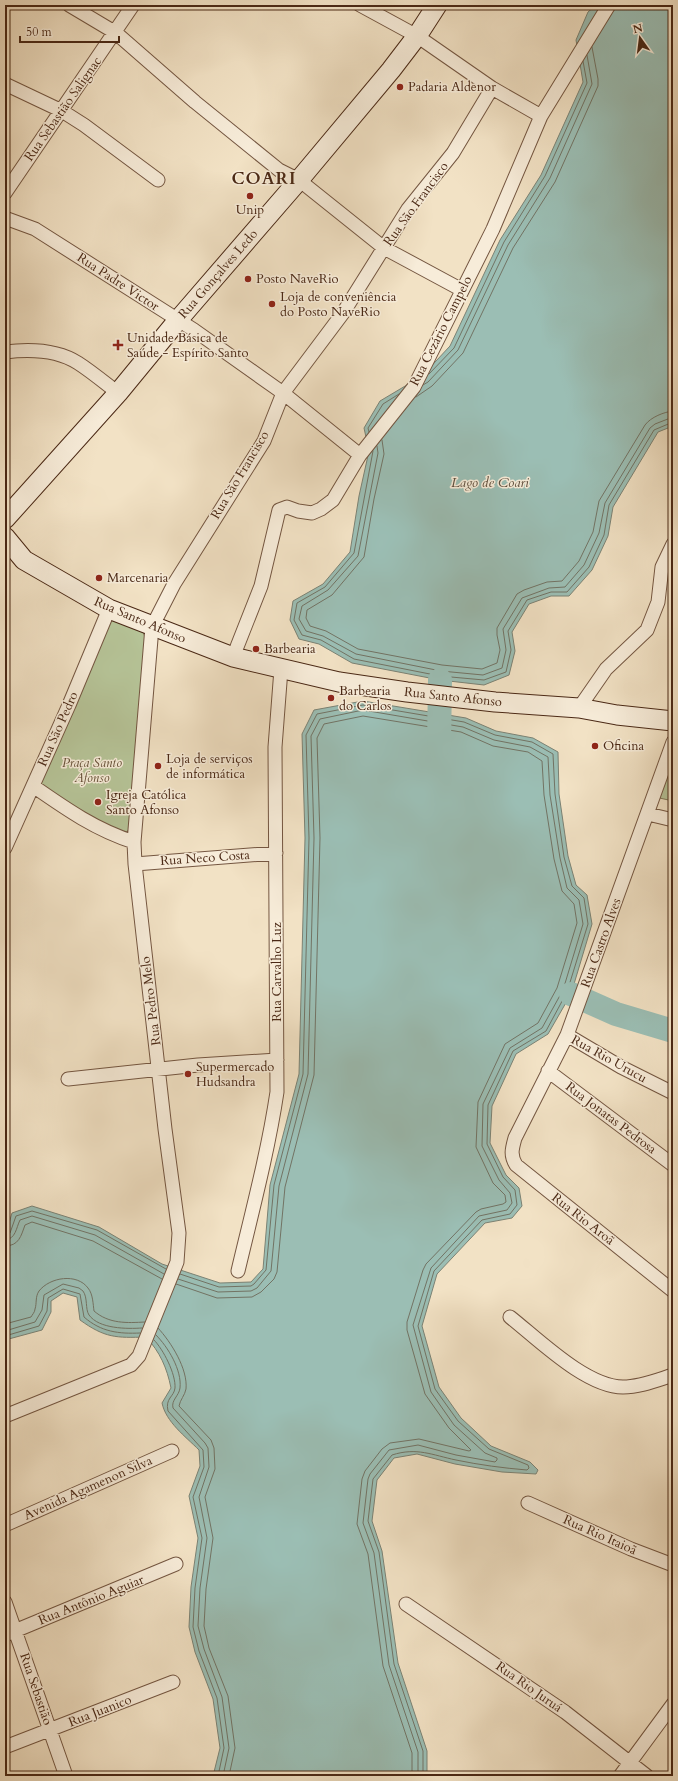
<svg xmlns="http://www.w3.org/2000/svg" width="678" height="1781" viewBox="0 0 678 1781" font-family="Cardo,serif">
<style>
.green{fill:#b6c498;stroke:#807656}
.water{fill:#9bbeb4;stroke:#7b8274}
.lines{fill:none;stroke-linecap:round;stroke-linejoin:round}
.shore{stroke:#727364;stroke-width:1}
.river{stroke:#9bbeb4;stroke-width:24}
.minor-casing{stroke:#745641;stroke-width:15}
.secondary-casing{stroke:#4a2815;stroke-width:21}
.minor{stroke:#f7ecd9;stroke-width:13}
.secondary{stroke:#f7ecd9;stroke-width:19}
.poi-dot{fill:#8f2418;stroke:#f7ecd9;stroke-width:1.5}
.labels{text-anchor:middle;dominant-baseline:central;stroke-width:3;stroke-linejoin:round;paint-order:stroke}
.poi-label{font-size:13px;fill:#4a2815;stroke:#f7ecd9;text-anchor:start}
.street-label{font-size:13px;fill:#4a2815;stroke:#f7ecd9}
.park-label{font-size:13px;font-style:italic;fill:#654f36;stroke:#f7ecd9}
.water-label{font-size:14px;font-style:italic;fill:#5e4e3d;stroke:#f7ecd9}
.district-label{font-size:17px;font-weight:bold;letter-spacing:1px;fill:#4a2815;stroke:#f7ecd9}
</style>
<rect width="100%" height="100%" fill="#f2e2c5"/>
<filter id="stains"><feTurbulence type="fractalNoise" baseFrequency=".005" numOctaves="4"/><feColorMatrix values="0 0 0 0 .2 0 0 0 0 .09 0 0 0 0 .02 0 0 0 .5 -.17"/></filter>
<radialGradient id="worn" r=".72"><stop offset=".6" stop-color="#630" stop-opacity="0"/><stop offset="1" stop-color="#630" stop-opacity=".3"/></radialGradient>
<path class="green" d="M117 619 143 631 146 641 130 827 127 832 121 833 83 817 40 785 110 621Z
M673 755V801L655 797Z"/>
<path class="water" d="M596 5H673V426L658 432 613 507 608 536 592 570 569 596H551L529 604 512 632 515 651 509 675 484 685 440 680 352 663 319 644 299 639 290 620 293 601 323 584 350 552 359 496 369 451 364 428 380 401 422 376 450 346 500 240 541 175 583 82 576 40 588 12Z
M363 701 466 718 496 731 533 738 558 752 559 794 568 856 576 885 587 895 592 924 571 994 548 1034 516 1054 492 1106 490 1143 506 1175 519 1188 522 1206 512 1218 485 1223 437 1274 422 1326 439 1387 461 1418 491 1446 530 1462 538 1470 536 1474 502 1472 455 1464 417 1454 394 1458 377 1480 372 1521 382 1551 398 1663 427 1751V1776H213L220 1748 213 1699 195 1652 189 1627 191 1587 198 1538 189 1496 200 1466 199 1450C185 1436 166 1422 162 1403L171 1388C167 1368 160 1352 146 1337 116 1338 105 1338 80 1320L77 1297 63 1293 51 1301V1312L42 1330 5 1340V1237L12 1213 32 1206 99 1227 162 1264 220 1283 251 1282 263 1269 270 1185 299 1074 305 838 302 734 314 710Z"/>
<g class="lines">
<path class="shore" d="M429 374 454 348 504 242 545 176 587 83 583 61
M423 385 428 382 458 350 508 245 550 178 592 84 587 55
M416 397 432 386 463 353 513 248 555 182 598 86V79L592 47
M369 432 368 428 383 404 399 394
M382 440 384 454 374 499 364 557 332 595 307 610 306 618 310 626 326 631 358 649 442 665 482 669 497 663 500 650 497 635V628L517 594 524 590 547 582 562 581 579 561 593 532 599 501 645 425C651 417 664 412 673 411
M377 446 378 453 358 556 328 590 302 606 299 619 306 631 323 636 356 654 441 671 483 675 502 668 506 650 503 629 522 598 549 588 565 587 584 565 599 533 605 503 650 428 655 424 673 417
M373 451 354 553 325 587 297 603 294 620 302 635 321 640 354 659 440 676 484 680 506 672 511 650 508 631 527 600 551 592H567L589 567 604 535 609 505 654 430 673 422
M5 1235 10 1233 16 1216 32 1211 97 1230 166 1269
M5 1240C16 1239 16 1228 20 1220L32 1216 95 1235 164 1274
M5 1246C19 1246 21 1236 25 1225L32 1222 93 1241 162 1279
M180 1274 219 1287 251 1286 254 1284 266 1270 274 1185 303 1074 309 838 306 735 317 714 363 705 464 722 495 735 532 742 553 754 555 794 564 857 572 886 584 898 588 924 567 992 546 1031 513 1051 488 1105 487 1144 503 1177 515 1190 517 1205 510 1214 482 1220 434 1271 418 1326 435 1389 458 1421 489 1449 528 1465 529 1468 527 1470C503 1468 480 1465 456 1460 432 1455 417 1447 392 1455L373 1479 368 1521 379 1552 394 1664 423 1751V1776
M178 1279 218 1292 251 1291 257 1288 271 1271 279 1186 308 1074 314 838 311 736 320 719 363 710 463 727 494 740 530 747 548 757 550 795 560 858 567 888 579 900 583 924 563 990 542 1028 510 1048 483 1104 482 1146 499 1180 510 1193 512 1203 507 1210 479 1216 431 1268 413 1325 431 1392 454 1425 485 1453 497 1458V1460L495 1462 456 1455 418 1445 389 1450 370 1474 368 1479 363 1523 374 1553 389 1665 418 1752V1776
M176 1284 217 1298 252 1297 261 1292 274 1279 277 1272 285 1187 314 1075 320 838 317 738 324 724 363 716 461 732 493 746 528 752 542 761 544 795 554 859 562 891 574 904 577 923 557 988 538 1023 505 1044 478 1102 476 1147 493 1183 505 1195 506 1202 503 1204 481 1209 476 1212 426 1264 423 1270 407 1322V1330L425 1394 449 1428 471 1450 469 1451 419 1439 390 1443 382 1449 365 1471 362 1479 357 1524 368 1554 383 1666 412 1753V1776
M5 1324 31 1317C32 1315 35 1312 35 1309 37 1303 35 1297 39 1291 50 1277 77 1273 88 1288 93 1294 93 1304 94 1311 109 1324 127 1323 145 1322
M158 1328C171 1342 188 1369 186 1389 185 1395 180 1400 179 1406L211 1440 214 1448 215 1469 205 1497 213 1538 206 1589 204 1626 209 1648 228 1696 235 1748 229 1776
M5 1331 35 1322 42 1310 44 1295 63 1284 79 1288 83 1291C88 1298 85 1309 89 1315 99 1329 127 1329 142 1328
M156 1335C168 1347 182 1370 180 1388 179 1396 171 1400 173 1408L205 1443 208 1448 209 1467 199 1497 207 1538 200 1588 198 1626 204 1649 222 1697 229 1748 223 1776
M5 1336 39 1326 47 1311 48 1298 63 1289 80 1294 84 1317C101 1332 119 1334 140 1333
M154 1340C163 1349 176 1374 175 1388 174 1397 165 1398 168 1411L203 1450 204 1467 193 1497 202 1538 195 1588 193 1627 199 1651 217 1698 224 1748 218 1776"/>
<path class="river" d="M439 746 440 680
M571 994 616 1014 673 1031"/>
<defs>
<path id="minor" d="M69 5 116 33 195 102 279 170 299 180 384 248 462 290
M360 5 417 36 492 88 541 116
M5 84 62 111 84 125 158 180
M5 193 133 5
M5 218 35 229 194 330 283 393 360 455
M5 352C29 349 56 349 78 363 92 372 105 383 118 393
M233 657 261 586 279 510 287 507 298 511 312 513 321 509 333 500 360 455 414 387 493 229 541 116 609 5
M579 708 606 669 647 630 658 602 662 567 673 544
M673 742 567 1035 515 1138C512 1149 510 1155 516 1165L673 1291
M33 786C66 809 96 830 134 842
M648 814 673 820
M5 848 69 705 109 609
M135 864 276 853
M567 1035 621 1067 673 1093
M548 1071 673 1165
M68 1079 198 1065 277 1060
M238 1271C252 1212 268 1152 277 1092L275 747 281 669
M510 1317C538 1339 586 1387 623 1387 640 1387 657 1380 673 1375
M5 1416 131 1365 139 1356 177 1262 179 1233 165 1129 135 864 134 842 152 627 174 584 264 441 283 393 343 313 408 209 453 153 492 88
M528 1503 631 1549 673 1565
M5 1525 172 1451
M5 1602 66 1776
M406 1604 565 1712 647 1776
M5 1635 176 1564
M5 1747 173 1682
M620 1776 673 1704"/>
<path id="secondary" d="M5 519 118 393 178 320 299 180 391 70 417 36 437 5
M5 537 24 560 109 609 233 657 339 682 407 692 495 702 579 708 617 715 673 721"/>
</defs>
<use href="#minor" class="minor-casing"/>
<use href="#secondary" class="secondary-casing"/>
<use href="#minor" class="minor"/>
<use href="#secondary" class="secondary"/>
</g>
<g class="poi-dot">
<circle cx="400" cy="87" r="4"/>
<circle cx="250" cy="196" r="4"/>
<circle cx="248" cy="279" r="4"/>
<circle cx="272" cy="304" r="4"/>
<path d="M116 339h4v4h4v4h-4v4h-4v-4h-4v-4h4z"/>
<circle cx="99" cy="578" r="4"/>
<circle cx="256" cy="649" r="4"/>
<circle cx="331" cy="698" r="4"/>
<circle cx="595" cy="746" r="4"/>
<circle cx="158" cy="766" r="4"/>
<circle cx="98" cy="802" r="4"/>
<circle cx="188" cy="1074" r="4"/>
</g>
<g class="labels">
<g class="poi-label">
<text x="408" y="87">Padaria Aldenor</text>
<text x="250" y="210" text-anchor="middle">Unip</text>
<text x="256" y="279">Posto NaveRio</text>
<text x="280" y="297">Loja de conveniência<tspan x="280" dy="15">do Posto NaveRio</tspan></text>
<text x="127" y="338">Unidade Básica de<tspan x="127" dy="15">Saúde - Espírito Santo</tspan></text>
<text x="107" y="578">Marcenaria</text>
<text x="264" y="649">Barbearia</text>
<text x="339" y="691">Barbearia<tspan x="339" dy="15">do Carlos</tspan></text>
<text x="603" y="746">Oficina</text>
<text x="166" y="759">Loja de serviços<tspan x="166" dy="15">de informática</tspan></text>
<text x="106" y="795">Igreja Católica<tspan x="106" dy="15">Santo Afonso</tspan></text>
<text x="196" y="1067">Supermercado<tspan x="196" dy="15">Hudsandra</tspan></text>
</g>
<g class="street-label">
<text transform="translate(63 109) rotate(-55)">Rua Sebastião Salignac</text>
<text transform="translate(416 204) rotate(-54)">Rua São Francisco</text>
<text transform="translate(218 274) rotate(-49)">Rua Gonçalves Ledo</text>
<text transform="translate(118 282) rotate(33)">Rua Padre Victor</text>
<text transform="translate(441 331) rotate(-63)">Rua Cezário Campelo</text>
<text transform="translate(240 475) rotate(-59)">Rua São Francisco</text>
<text transform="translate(140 620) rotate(23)">Rua Santo Afonso</text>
<text transform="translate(453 697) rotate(6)">Rua Santo Afonso</text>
<text transform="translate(58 729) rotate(-66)">Rua São Pedro</text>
<text transform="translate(205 858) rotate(-4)">Rua Neco Costa</text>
<text transform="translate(601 943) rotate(-70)">Rua Castro Alves</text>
<text transform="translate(277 972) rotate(-90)">Rua Carvalho Luz</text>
<text transform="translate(151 1001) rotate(-97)">Rua Pedro Melo</text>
<text transform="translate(609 1059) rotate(29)">Rua Rio Urucu</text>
<text transform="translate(611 1118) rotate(37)">Rua Jonatas Pedrosa</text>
<text transform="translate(583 1219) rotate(38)">Rua Rio Aroã</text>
<text transform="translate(88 1488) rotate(-24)">Avenida Agamenon Silva</text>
<text transform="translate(600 1535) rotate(24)">Rua Rio Itaioã</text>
<text transform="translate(91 1600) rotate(-22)">Rua Antônio Aguiar</text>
<text transform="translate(529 1687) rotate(35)">Rua Rio Juruá</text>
<text transform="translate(36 1689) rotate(71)">Rua Sebastião</text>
<text transform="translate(100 1711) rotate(-21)">Rua Juanico</text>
</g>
<g class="park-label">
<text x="92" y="763">Praça Santo<tspan x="92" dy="15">Afonso</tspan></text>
</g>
<g class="water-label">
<text x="490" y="482">Lago de Coari</text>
</g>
<g class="district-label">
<text x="264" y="178">COARI</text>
</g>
</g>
<rect width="678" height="1781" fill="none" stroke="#f2e2c5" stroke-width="20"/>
<rect x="6" y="6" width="666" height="1769" fill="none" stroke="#4a2815" stroke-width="2"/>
<rect x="10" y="10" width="658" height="1761" fill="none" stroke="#4a2815"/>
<g transform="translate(640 38) rotate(346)" stroke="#f7ecd9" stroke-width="3" paint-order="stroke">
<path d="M0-3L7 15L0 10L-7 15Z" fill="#4a2815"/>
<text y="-6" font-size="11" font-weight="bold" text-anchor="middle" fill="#4a2815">N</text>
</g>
<path d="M20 36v6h99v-6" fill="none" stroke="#4a2815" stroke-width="2"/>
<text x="26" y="36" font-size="12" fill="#4a2815" stroke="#f7ecd9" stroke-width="3" paint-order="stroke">50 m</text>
<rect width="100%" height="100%" filter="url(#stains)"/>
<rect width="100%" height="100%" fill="url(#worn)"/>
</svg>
